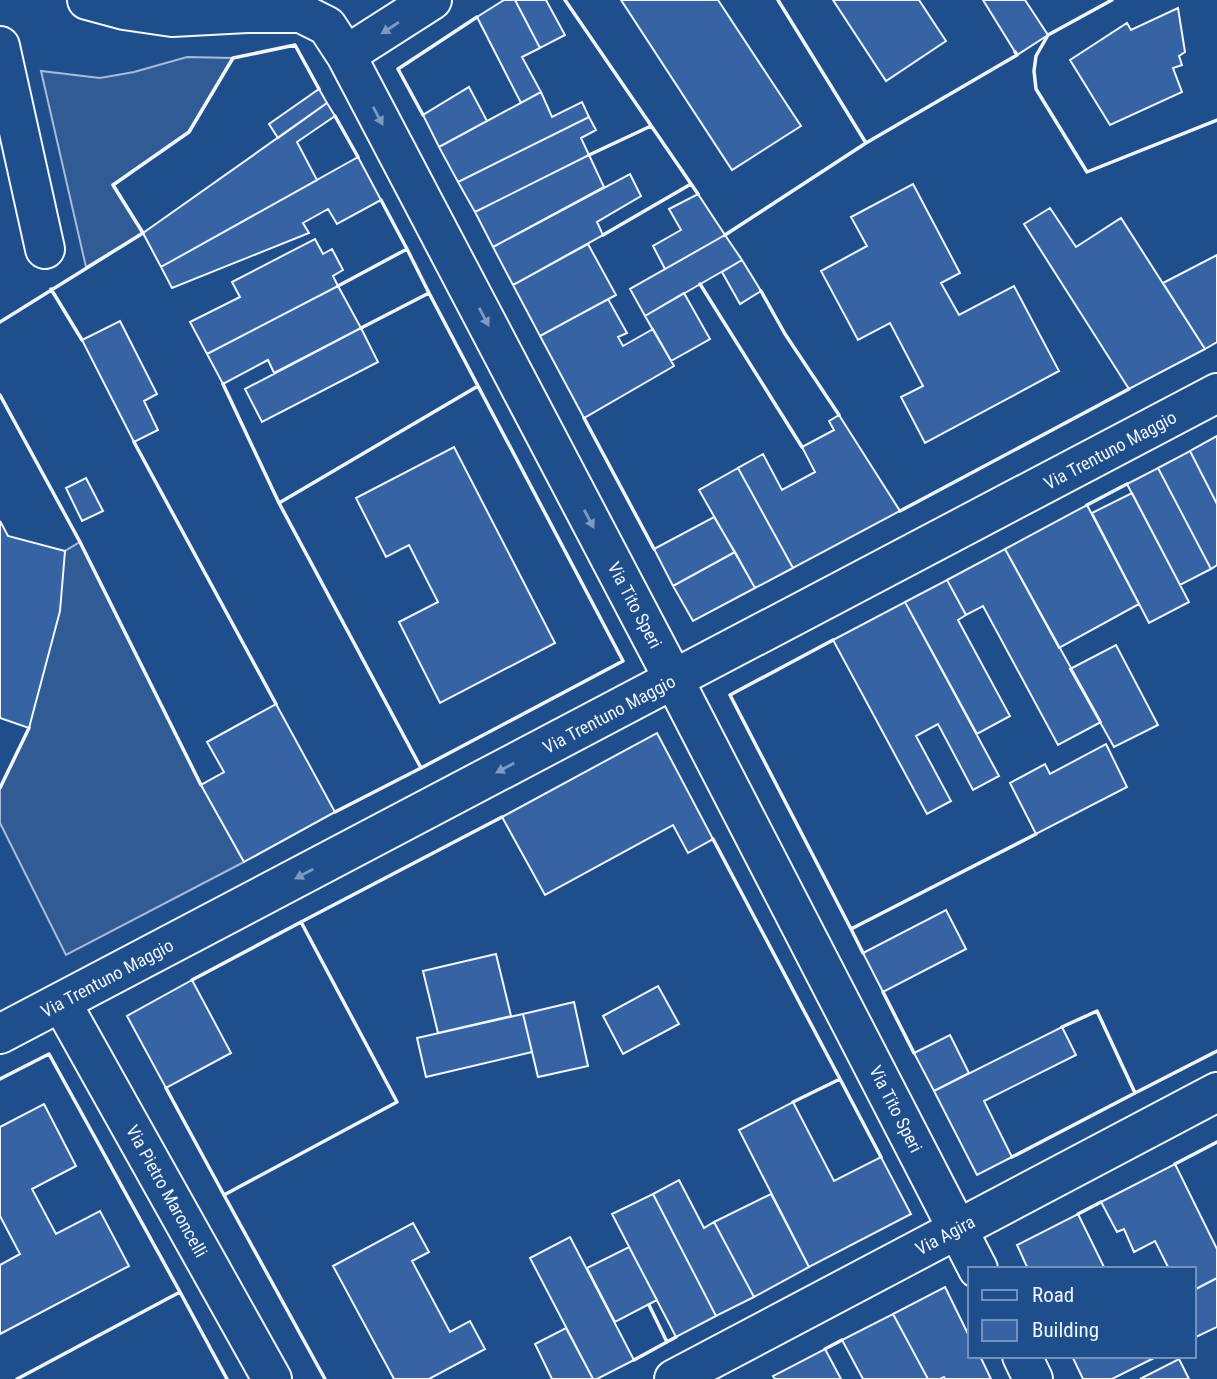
<svg xmlns="http://www.w3.org/2000/svg" width="1217" height="1379" viewBox="0 0 1217 1379" font-family="'Roboto Condensed',sans-serif">
<style>
.parking{fill:#305b95;stroke:#a8bbd7;stroke-width:2}
.building{fill:#3563a3;stroke:#f2f6ff;stroke-width:2}
.lines{fill:none;stroke-linecap:round;stroke-linejoin:round}
.minor-casing{stroke:#f2f6ff;stroke-width:42}
.minor{stroke:#1f4e8c;stroke-width:38}
.wall{stroke:#f2f6ff;stroke-width:3.5}
.oneway{fill:#7e9ac0}
.labels{text-anchor:middle;dominant-baseline:central;stroke-width:5;stroke-linejoin:round;paint-order:stroke}
.street-label{font-size:18px;fill:#f2f6ff;stroke:#1f4e8c}
</style>
<rect width="100%" height="100%" fill="#1f4e8c"/>
<path class="parking" d="M187 57 233 58 189 132 114 185 143 233 86 267 41 71 100 78 134 72Z
M80 542 201 785 244 862 66 955 0 823V788L29 728 65 551Z"/>
<path class="building" d="M504 0H515L540 48 522 57 541 92 521 103 477 17Z
M515 0H546L565 35 540 48Z
M621 0H718L801 126 732 170Z
M833 0H919L946 41 886 81Z
M983 0H1025L1048 35 1017 55Z
M1178 8 1185 52 1179 56 1182 65 1173 68 1182 92 1110 125 1070 60 1127 23 1131 30Z
M469 87 487 121 439 147 423 115Z
M319 89 327 103 278 138 269 124Z
M541 92 552 117 582 102 589 117 458 182 439 147Z
M327 103 335 116 297 142 317 180 161 267 143 233Z
M589 117 596 130 581 138 589 155 475 212 458 182Z
M589 155 604 187 493 247 475 212Z
M358 157 381 200 337 224 328 209 303 223 309 233 172 288 161 267Z
M630 174 641 196 597 222 603 235 513 285 493 247Z
M913 184 960 273 941 283 959 315 1014 286 1059 371 925 443 901 397 923 386 890 323 858 340 821 271 867 246 851 217Z
M698 194 725 235 665 269 653 246 681 230 669 209Z
M1050 208 1076 247 1121 218 1205 349 1129 389 1024 224Z
M725 235 742 260 645 316 630 289Z
M315 239 323 254 332 249 343 270 333 276 338 286 207 354 190 322 240 297 232 282Z
M588 244 616 295 540 336 513 285Z
M1217 255V342L1205 349 1163 283Z
M742 260 761 291 740 304 722 272Z
M338 286 361 328 274 373 268 360 223 384 207 354Z
M684 293 710 339 671 361 645 316Z
M608 299 627 333 618 337 623 346 653 329 674 366 584 418 540 336Z
M120 321 157 394 144 401 158 430 134 442 82 340Z
M361 328 378 362 262 422 245 389Z
M839 415 900 511 793 568 738 468 763 454 782 490 815 472 802 447 834 430 829 421Z
M1217 436V504L1190 451Z
M454 447 555 643 440 703 399 622 438 602 409 545 386 557 356 498Z
M1190 451 1217 504V565L1211 569 1158 468Z
M738 468 793 568 755 588 699 490Z
M1158 468 1211 569 1180 585 1127 484Z
M86 478 103 511 82 521 66 488Z
M1132 493 1189 602 1149 623 1092 513Z
M1087 505 1139 604 1059 648 1005 549Z
M714 517 735 552 673 586 654 549Z
M0 521 8 536 65 551 60 611 29 728 0 718Z
M1005 549 1101 722 1058 745 983 606 966 615 947 580Z
M735 552 755 588 693 621 673 586Z
M947 580 966 615 958 620 1010 716 977 734 905 602Z
M905 602 999 776 973 790 938 724 916 736 951 801 927 814 833 640Z
M1116 645 1158 725 1114 747 1070 669Z
M276 704 335 812 244 862 201 785 224 772 207 742Z
M657 733 713 839 688 853 673 825 545 895 502 817Z
M1106 744 1127 787 1036 834 1010 783 1045 764 1050 774Z
M946 910 966 949 883 992 863 953Z
M496 954 511 1016 438 1033 423 971Z
M192 980 231 1053 166 1088 127 1016Z
M658 986 679 1024 623 1054 603 1016Z
M574 1002 588 1066 538 1077 523 1014Z
M523 1014 532 1052 426 1077 417 1038Z
M1062 1027 1076 1055 984 1101 1012 1157 977 1175 934 1091Z
M950 1035 969 1073 934 1091 914 1053Z
M793 1102 834 1181 881 1157 911 1214 809 1267 739 1130Z
M44 1104 76 1166 32 1189 56 1234 100 1211 129 1266 0 1334V1265L20 1254 0 1216V1127Z
M1175 1164 1217 1249V1278L1194 1290V1269H1169L1155 1241 1134 1252 1124 1229 1117 1232 1101 1202Z
M679 1180 704 1228 714 1222 754 1297 716 1316 653 1194Z
M653 1194 716 1316 676 1337 612 1214Z
M771 1194 809 1267 754 1297 714 1222Z
M1078 1214 1105 1269H1028L1017 1245Z
M413 1223 429 1252 412 1261 450 1332 470 1321 485 1349 429 1379H394L333 1266Z
M570 1237 634 1360 597 1379H593L530 1258Z
M629 1247 657 1300 615 1322 587 1268Z
M1217 1278V1327L1194 1338V1290Z
M945 1287 970 1338V1356H980L991 1379H945L944 1377 940 1379H928L893 1314Z
M893 1314 928 1379H863L842 1340Z
M566 1328 593 1379H552L535 1344Z
M825 1349 841 1379H775L773 1376Z
M1072 1356H1158L1112 1379H1083Z
M1179 1359 1189 1379H1140Z"/>
<g class="lines">
<defs>
<path id="minor" d="M87 0 124 10 172 17 247 13H301L327 26 346 55 674 680 978 1269
M0 46 45 249
M346 55 432 0
M61 1002 272 1379
M0 1034 1217 393
M1022 1356 1033 1379
M674 1379 1217 1092"/>
</defs>
<use href="#minor" class="minor-casing"/>
<use href="#minor" class="minor"/>
<path class="wall" d="M565 0 698 194
M1112 0 1048 35 1036 56 1034 71 1036 89 1087 172 1217 120
M423 115 398 69 477 17
M335 116 358 157
M866 143 1017 55 1015 52
M589 155 651 126
M603 235 691 184
M725 235 866 143 778 0
M700 284 802 447
M338 286 407 249 381 200
M51 289 82 340
M761 291 785 334 839 415
M0 322 143 233 113 185 189 132 233 58 295 45 319 89
M361 328 429 293 407 249
M223 384 279 503 478 386 429 293C494 416 558 538 623 661L421 768 279 503
M0 395 80 542 201 785
M584 418 654 549
M134 442 276 704
M1087 505 1127 484
M900 511 1129 389
M833 640 730 695 851 929 1036 834
M0 788 29 728
M335 812 421 768
M713 839 840 1079
M301 922 502 817
M851 929 863 953
M883 992 914 1053
M0 1079 49 1054 180 1292
M166 1088 224 1195 397 1102 301 922 192 980
M1135 1093 1217 1051
M793 1102 840 1079 881 1157
M1012 1157 1135 1093 1097 1011 1062 1027
M1175 1164 1217 1142
M224 1195 325 1379
M1078 1214 1101 1202
M649 1305 667 1342
M825 1349 842 1340
M634 1360 676 1337
M17 1379 180 1292 227 1379"/>
</g>
<defs><path id="oneway-solid" d="M-6-.8H1V-3.2L6.5 0L1 3.2V.8H-6Z" transform="scale(1.75)"/></defs>
<g class="oneway">
<use href="#oneway-solid" transform="translate(390 28) rotate(147)"/>
<use href="#oneway-solid" transform="translate(378 116) rotate(62)"/>
<use href="#oneway-solid" transform="translate(484 317) rotate(62)"/>
<use href="#oneway-solid" transform="translate(589 519) rotate(62)"/>
<use href="#oneway-solid" transform="translate(505 768) rotate(152)"/>
<use href="#oneway-solid" transform="translate(304 874) rotate(152)"/>
</g>
<g class="labels">
<g class="street-label">
<text transform="translate(1110 450) rotate(-28)">Via Trentuno Maggio</text>
<text transform="translate(635 605) rotate(62)">Via Tito Speri</text>
<text transform="translate(609 714) rotate(-28)">Via Trentuno Maggio</text>
<text transform="translate(107 978) rotate(-28)">Via Trentuno Maggio</text>
<text transform="translate(896 1109) rotate(63)">Via Tito Speri</text>
<text transform="translate(167 1191) rotate(61)">Via Pietro Maroncelli</text>
<text transform="translate(945 1235) rotate(-28)">Via Agira</text>
</g>
</g>
<rect x="968" y="1267" width="228" height="91" fill="#1f4e8c" stroke="#7391ba" stroke-width="2"/>
<rect x="982" y="1290" width="35" height="10" fill="#1f4e8c" stroke="#7391ba" stroke-width="2"/>
<text x="1032" y="1302" font-size="21" fill="#f2f6ff">Road</text>
<rect x="982" y="1320" width="35" height="21" fill="#3563a3" stroke="#7391ba" stroke-width="2"/>
<text x="1032" y="1337" font-size="21" fill="#f2f6ff">Building</text>
</svg>
